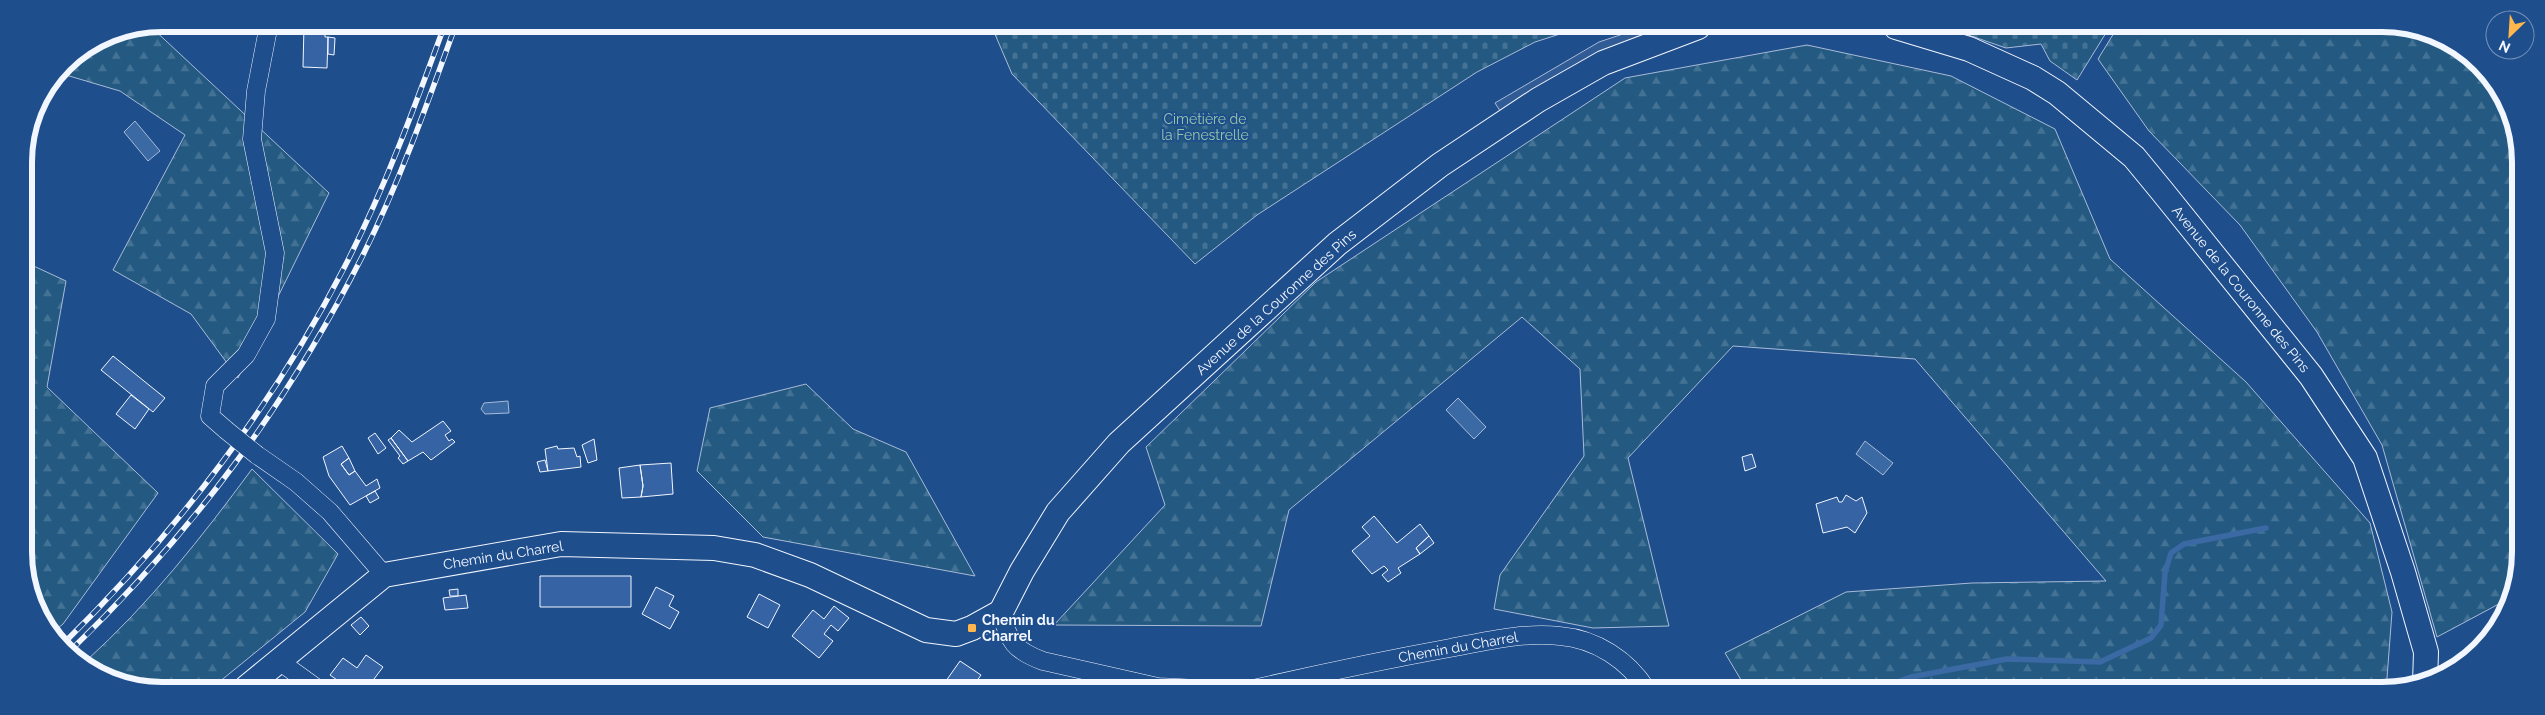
<svg xmlns="http://www.w3.org/2000/svg" width="2545" height="715" viewBox="0 0 2545 715" font-family="Raleway,sans-serif">
<style>
.forest{fill:url(#forest-firs);stroke:#a8bbd7}
.cemetery{fill:url(#cemetery-stones);stroke:#a8bbd7}
.parking{fill:#305b95;stroke:#a8bbd7}
.water{fill:#3b69a3;stroke:#a8bbd7}
.lines{fill:none;stroke-linecap:round;stroke-linejoin:round}
.stream{stroke:#3b69a3;stroke-width:5.5}
.building{fill:#3563a3;stroke:#f2f6ff}
.street-casing{stroke:#f2f6ff;stroke-width:19}
.secondary-casing{stroke:#f2f6ff;stroke-width:26}
.street{stroke:#1f4e8c;stroke-width:18}
.secondary{stroke:#1f4e8c;stroke-width:24}
.rail-casing{stroke:#f2f6ff;stroke-width:5.5}
.rail{stroke:#1f4e8c;stroke-width:4;stroke-dasharray:11;stroke-linecap:butt}
.street-bridge-casing{stroke:#f2f6ff;stroke-width:19;stroke-linecap:butt}
.street-bridge{stroke:#1f4e8c;stroke-width:18}
.poi-dot{fill:#ffb74d;stroke:#1f4e8c;stroke-width:2}
.labels{text-anchor:middle;dominant-baseline:central;stroke-width:4;stroke-linejoin:round;paint-order:stroke}
.park-label{font-size:14px;fill:#97c8a6;stroke:#1f4e8c}
.street-label{font-size:14px;fill:#f2f6ff;stroke:#1f4e8c}
.poi-label{font-size:14px;font-weight:bold;fill:#f2f6ff;stroke:#1f4e8c;text-anchor:start}
.rim{fill:none;stroke:#f2f6ff;stroke-width:6}
</style>
<defs>
<pattern id="forest-firs" width="22" height="20" patternUnits="userSpaceOnUse" patternTransform="scale(1.25)"><rect width="22" height="20" fill="#245a82"/><path d="M5 1l3.5 6h-7zM16 11l3.5 6h-7z" fill="#447295"/></pattern>
<pattern id="cemetery-stones" width="16" height="16" patternUnits="userSpaceOnUse" patternTransform="scale(1.25)"><rect width="16" height="16" fill="#245a82"/><path d="M2 7V4a2 2 0 0 1 4 0v3zM10 15v-3a2 2 0 0 1 4 0v3z" fill="#447295"/></pattern>
</defs>
<rect width="100%" height="100%" fill="#1f4e8c"/>
<path class="forest" d="M150 26 329 193 238 378 191 314 113 270 185 135 120 91 59 73 65 64 110 34Z
M2117 28H2418L2487 71 2519 136 2517 588 2510 598 2437 637 2382 445 2317 332 2240 225 2149 131 2098 59Z
M1807 45 1951 76 2055 129 2110 259 2246 382 2370 523 2392 612 2386 691 1747 690 1725 653 1846 592 1972 583 2106 581 1915 359 1733 346 1628 458 1669 626 1593 628 1494 609 1500 575 1584 456 1580 369 1522 317 1289 510 1261 626 1054 625 1165 505 1146 447 1316 282 1625 78Z
M25 262 66 281 47 387 158 493 63 624 53 632 26 579Z
M806 384 853 429 906 452 975 576 763 537 697 471 710 408Z
M252 469 338 554 305 612 213 687H127L86 661C149 604 202 537 252 469Z"/>
<path class="cemetery" d="M991 25 1582 27 1535 42 1477 72 1257 215 1195 264 1012 74Z
M1945 27 2109 28 2077 80 2050 61 2041 44 2006 48Z"/>
<path class="parking" d="M1644 27H1660L1665 39 1506 120 1495 103 1599 42Z"/>
<path class="water" d="M135 121 160 151 148 161 124 132Z
M1458 398 1486 427 1474 439 1446 410Z
M508 401 509 413 485 414 481 409 484 403Z
M1865 441 1893 463 1883 475 1856 454Z"/>
<g class="lines">
<path class="stream" d="M1897 690 1902 680 1911 677 2007 659 2100 662 2151 638 2161 625 2165 573 2171 553 2184 544 2266 528"/>
</g>
<path class="building" d="M304 25 325 26V37H328L327 68 303 67Z
M1038 26H1053L1054 33 1039 34Z
M328 37 335 38 334 55 328 54Z
M113 356 165 398 153 412 101 370Z
M131 395 149 409 135 429 116 414Z
M443 421 451 431 445 435 449 441 452 439 455 442 431 460 423 452 408 461 391 438 399 430 412 442Z
M375 433 386 448 378 454 368 438Z
M391 438 408 461 403 464 398 458 400 456 388 440Z
M594 439 597 460 588 463 582 445Z
M342 446 349 458 341 464 349 475 355 471 366 486 377 479 380 488 350 505 329 476 323 457Z
M557 446 558 449 574 448 577 457 580 456 581 467 548 471 545 449Z
M1752 454 1756 467 1745 471 1742 457Z
M349 458 355 471 349 475 341 464Z
M545 460 548 471 540 472 537 462Z
M671 463 673 494 641 497 643 486 640 465Z
M640 465 643 486 641 497 622 498 619 468Z
M375 491 379 498 370 503 366 496Z
M1846 495 1856 501 1862 497 1867 513 1855 533 1847 527 1823 533 1816 504 1837 497 1839 502H1842Z
M1374 516 1397 543 1420 524 1429 536 1416 548 1420 554 1398 568 1401 573 1388 582 1382 575 1388 570 1384 566 1372 574 1352 551 1370 536 1362 527Z
M1429 536 1434 543 1420 554 1416 548Z
M540 576H631V607H540Z
M656 587 674 596 669 606 679 612 670 629 642 614Z
M458 589V596H450L449 590Z
M759 594 780 605 768 628 747 617Z
M466 595 468 608 445 610 443 598Z
M834 606 849 618 838 631 831 625 824 634 833 641 819 658 792 636 813 610 824 619Z
M361 617 369 626 360 635 351 625Z
M366 655 383 667 368 687H347L330 675 343 658 357 668Z
M960 661 981 675 972 688H941Z"/>
<g class="lines">
<defs>
<path id="street" d="M226 430 210 416 215 386 246 355 266 319 275 253 252 139 256 91 269 24
M257 455 296 482 330 512 384 575
M1001 612C1008 641 1015 651 1043 661L1158 687 1198 689
M279 661 315 687
M1253 689C1318 674 1384 660 1450 648 1487 641 1523 632 1560 636 1596 639 1628 660 1647 690"/>
<path id="secondary" d="M1896 27 1969 49 2033 78 2057 93 2134 157 2162 191 2311 376 2365 458 2403 572 2426 652 2425 683
M247 687 384 575 561 544 714 548 755 555 810 575 926 630 956 634 972 628 1001 612 1022 571 1058 512 1119 443 1337 244 1440 165 1538 100 1603 63 1698 27"/>
</defs>
<use href="#street" class="street-casing"/>
<use href="#secondary" class="secondary-casing"/>
<use href="#street" class="street"/>
<use href="#secondary" class="secondary"/>
<defs>
<path id="rail" d="M61 646C175 534 272 408 345 266 385 188 415 106 445 24
M70 651C192 533 286 407 363 255 400 181 428 102 456 24"/>
</defs>
<use href="#rail" class="rail-casing"/>
<use href="#rail" class="rail"/>
<defs>
<path id="street-bridge" d="M226 430 257 455"/>
</defs>
<use href="#street-bridge" class="street-bridge-casing"/>
<use href="#street-bridge" class="street-bridge"/>
</g>
<rect class="poi-dot" x="967" y="623" width="10" height="10" rx="2.5"/>
<g class="labels">
<g class="park-label">
<text x="1205" y="119">Cimetière de<tspan x="1205" dy="16">la Fenestrelle</tspan></text>
</g>
<g class="street-label">
<text transform="translate(2241 289) rotate(51)">Avenue de la Couronne des Pins</text>
<text transform="translate(1276 302) rotate(-42)">Avenue de la Couronne des Pins</text>
<text transform="translate(503 555) rotate(-9)">Chemin du Charrel</text>
<text transform="translate(1458 647) rotate(-10)">Chemin du Charrel</text>
</g>
<g class="poi-label">
<text x="982" y="620">Chemin du<tspan x="982" dy="16">Charrel</tspan></text>
</g>
</g>
<path d="M0 0H2545V715H0ZM162 32H2382A130 130 0 0 1 2512 162V552A130 130 0 0 1 2382 682H162A130 130 0 0 1 32 552V162A130 130 0 0 1 162 32Z" fill="#1f4e8c" fill-rule="evenodd"/>
<path class="rim" d="M162 32H2382A130 130 0 0 1 2512 162V552A130 130 0 0 1 2382 682H162A130 130 0 0 1 32 552V162A130 130 0 0 1 162 32Z"/>
<g transform="translate(2510 35) rotate(205)"><circle r="24" fill="#1f4e8c" stroke="#7391ba"/>
<path d="M0-4L9 19L0 12L-9 19Z" fill="#ffb74d"/>
<text y="-8" font-size="14" font-weight="bold" text-anchor="middle" fill="#f2f6ff">N</text>
</g>
</svg>
